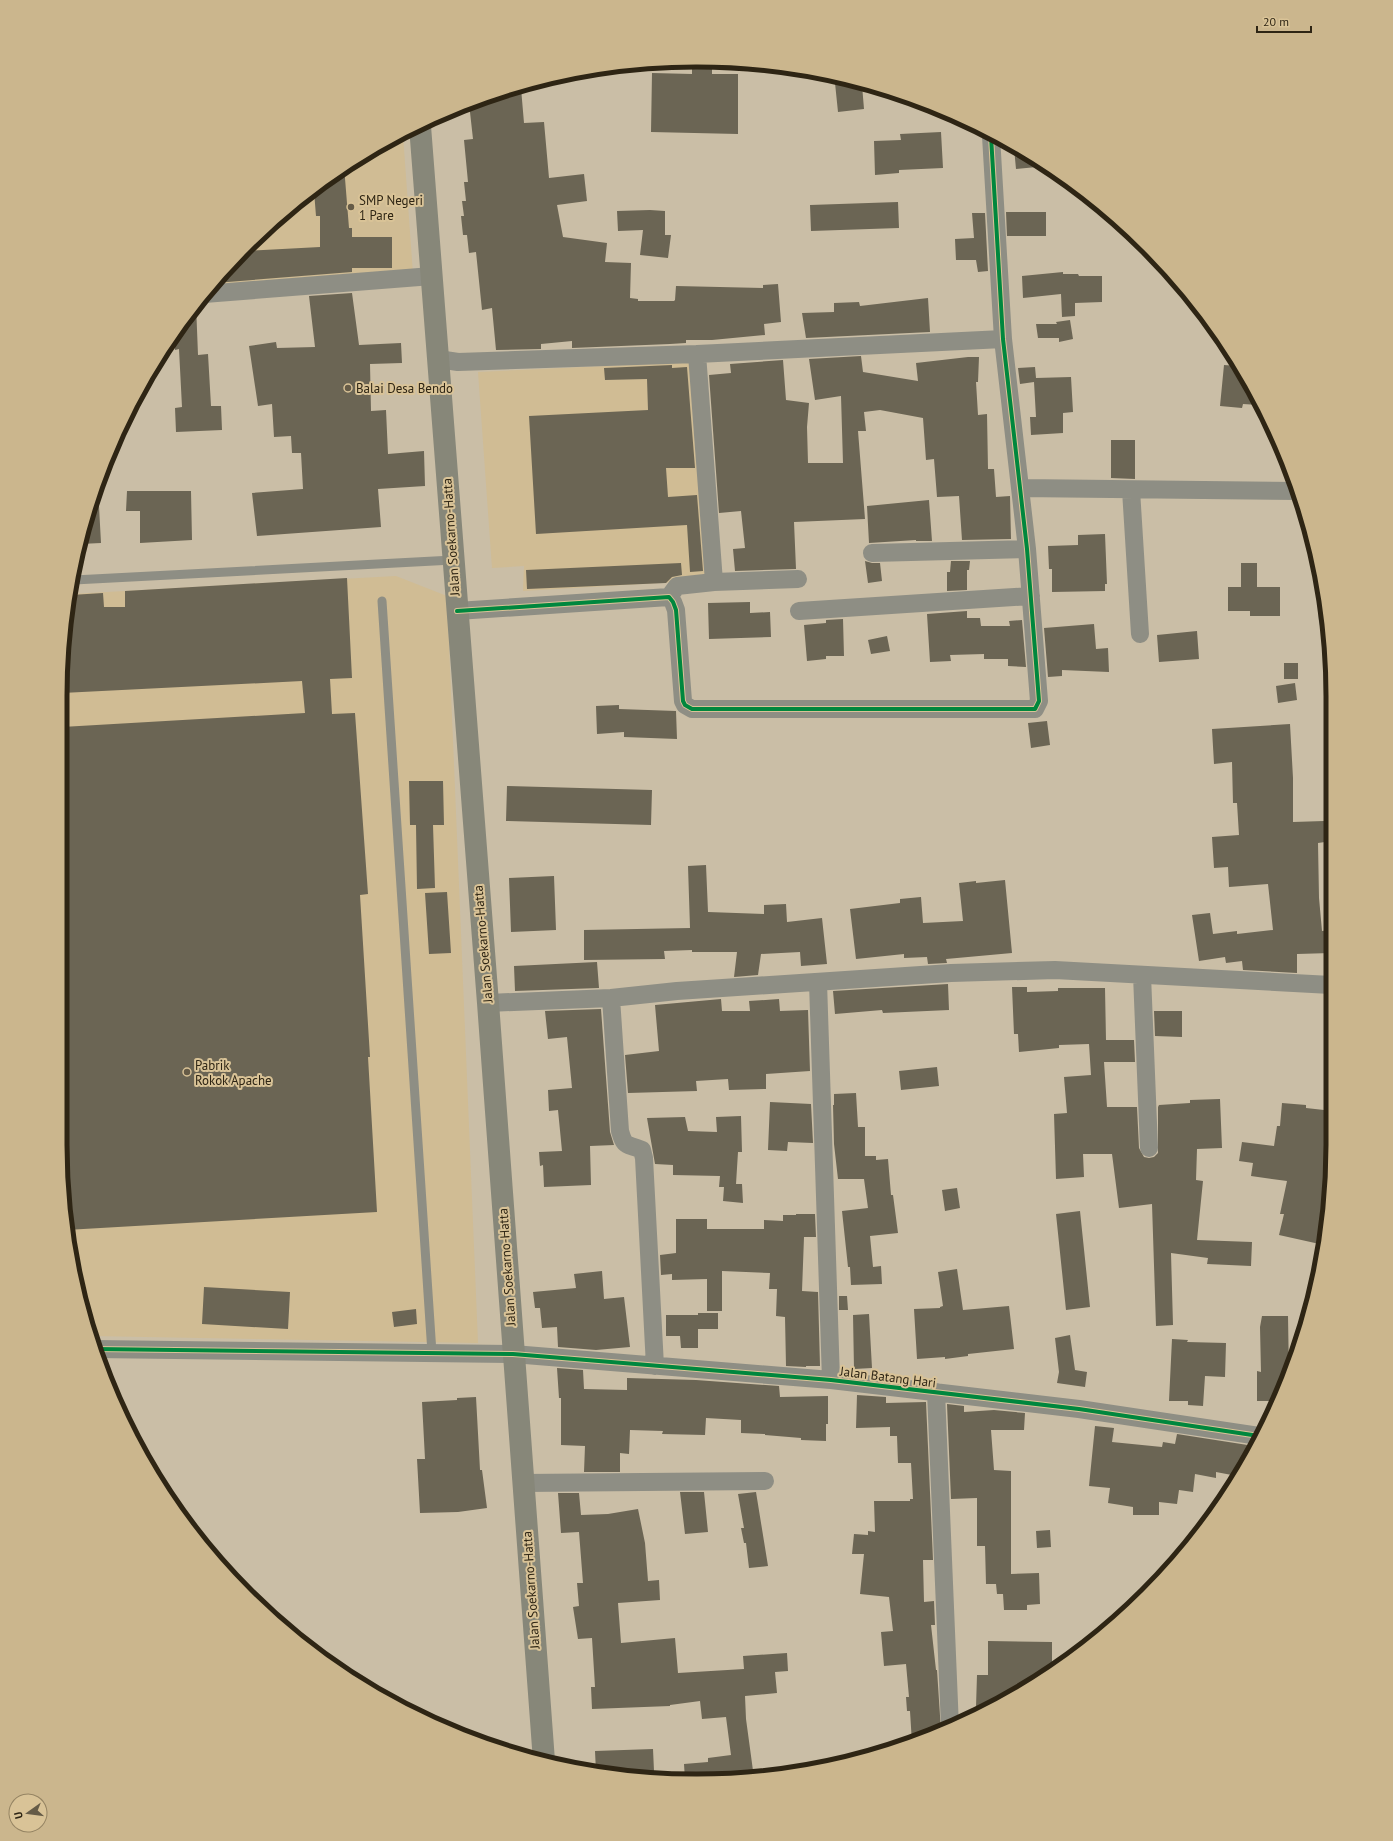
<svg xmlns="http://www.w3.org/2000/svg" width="1393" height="1841" viewBox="0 0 1393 1841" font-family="'PT Sans',sans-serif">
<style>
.built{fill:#d0bc94}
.building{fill:#6b6554}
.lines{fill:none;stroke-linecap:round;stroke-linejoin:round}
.lane{stroke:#8e8e84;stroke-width:9}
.street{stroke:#8e8e84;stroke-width:18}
.primary{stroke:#878779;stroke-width:22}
.cycleway-casing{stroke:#d9c397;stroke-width:6}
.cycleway{stroke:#00873e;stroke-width:4}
.poi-dot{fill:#655b47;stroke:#d9c397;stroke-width:1.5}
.labels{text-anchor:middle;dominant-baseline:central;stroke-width:4;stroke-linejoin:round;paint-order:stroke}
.poi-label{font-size:13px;fill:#2e2514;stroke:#d9c397;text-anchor:start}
.street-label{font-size:13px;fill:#2e2514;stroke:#d9c397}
.rim{fill:none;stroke:#2e2514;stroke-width:5}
</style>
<rect width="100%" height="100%" fill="#cabea6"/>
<path class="built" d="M403 135 413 274 209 289 247 246 343 167Z
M692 362 709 580 523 591 524 566 492 568 478 372Z
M396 576 447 596 478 1343 91 1336 82 1309 65 1228 61 655 71 594Z"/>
<path class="building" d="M692 60 712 62V74H738V134L651 132 652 73 692 74Z
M851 81 862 85 864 109 838 112 835 83Z
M521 88 524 123 544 122 549 178 584 174 587 201 557 205 563 237 607 243 605 262 631 263 630 298 638 299V301H674L675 300 676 286 763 288V285L778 284 781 322 764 324 765 335 712 340H686V343L670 344 572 348V341L541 344V349L496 350 492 308 482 310 476 252 469 253 467 235H463L461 216H464L462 201H466L464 182H468L464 140 473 139 469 103Z
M941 132 943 168 899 170V173L875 175 874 141 901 140 900 134Z
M1014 148 1018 150 1047 166 1016 169Z
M344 166 349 228H352V237H392V268H352V272L215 283 242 251 320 247V216H316L314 191Z
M898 202 899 228 811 231 810 205Z
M650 210 665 211V235H671L668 258 640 255 643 230 618 231 617 211Z
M1006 212H1046V236H1007Z
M972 213H985L988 271 978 272 976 260H956L955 239 974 238Z
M1063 272V274H1078L1079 276H1102V302L1075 303V316L1062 317 1061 294 1023 298 1022 276Z
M352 293 359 345 401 343 402 363 370 364 371 411 386 410 388 454 424 451 425 486 378 489 381 527 257 536 252 493 303 489 301 453H292L291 436 274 437 272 404 258 406 249 346 276 342 277 348 315 347 309 296Z
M928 298 930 332 806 338 802 313 834 312V303L859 302 860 306Z
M196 304 198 355 208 354 211 406H221L222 430 176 432 175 408 182 407 179 349 175 350 174 337Z
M1070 320 1073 339 1059 342V338H1038L1036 324H1057L1056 322Z
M861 356 863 372 918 381 916 363 968 357H979L978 382H976L978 415 987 414 988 469H994L996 497 1010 496 1011 539 962 540 959 496 937 497 934 459 926 460 923 418 880 410 864 412 866 431H858L865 519 794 522 796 569 735 571 733 549 745 548 741 511 719 513 709 375 731 373 730 364 783 360 786 400 809 403 807 427 808 463H843L841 396 815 400 809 359Z
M672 365V368L687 367 695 468H666L668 497 697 495 703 571 690 572 687 525 536 534 529 416 648 410 647 379 605 380 604 368Z
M1224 365 1238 366 1259 405 1243 404 1242 408 1220 406Z
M1035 367 1036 378 1071 377 1073 412 1063 413V433L1031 435 1030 417H1036L1034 382 1020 384 1018 368Z
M1111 440H1135V479L1111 478Z
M98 488 101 543 80 544 82 532Z
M127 491H191L192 540 140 543V511H126Z
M929 500 932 541H916V540L869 543 867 506Z
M1105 534 1107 584H1105V591L1052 592V569H1049L1048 546 1078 545V535Z
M865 561 872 563H880L882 581 868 583Z
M951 561H970L969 570H967V590L947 591V572H950Z
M681 563 682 575 672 577 666 583 527 589 526 570Z
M1241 563H1257V587H1280V616H1250V611H1228V587H1241Z
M347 578 352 678 330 679 332 714 355 713 368 894 360 895 370 1057H368L377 1212 66 1230 62 727 305 713 302 681 62 693 61 655 71 595 103 593 104 607H125V591Z
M750 602V613L770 612 771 637 709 639 708 603Z
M967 611V618H980L981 626H1010L1009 621 1022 620 1026 667 1008 666V659H984V654L950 655 951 661 930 662 927 614Z
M843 619 844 656H826V659L807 661 804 625 826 623V620Z
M1094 624 1096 649 1108 648 1109 672 1062 670V676L1048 677 1044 628Z
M1197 631 1199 659 1159 662 1157 635Z
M887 636 890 651 871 654 868 640Z
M1284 663H1298V679H1284Z
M1295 683 1297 700 1278 703 1276 686Z
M619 705V709L676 711 677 739 624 737V732L597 734 596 706Z
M1047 721 1050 745 1031 748 1028 723Z
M1290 724 1293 778V822L1324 821 1325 842 1318 843 1319 898 1322 931 1331 930V953L1297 954V973L1243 970 1242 961 1226 963 1225 957 1199 961 1192 915 1210 913 1213 934 1237 931V934L1273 930 1268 884 1229 887 1228 867 1214 868 1212 837 1239 835 1237 803H1233L1232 762 1214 764 1212 729Z
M409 781H443L444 825H433L435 888 417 889 416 825H410Z
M507 786 652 790 651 825 506 821Z
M706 865 708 912 764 914V905L786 904 787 922 822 918 827 964 801 966 800 952 761 954 758 975 734 977 737 952H692V950L664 951 665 959 584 960V930L690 928 688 866Z
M554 876 556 930 511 932 509 878Z
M1005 880 1012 953 946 959 947 963 928 964 927 957 904 958V954L856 959 850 909 900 903V899L921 897 923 923 963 921 959 883 976 881V883Z
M447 892 451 953 429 954 425 893Z
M597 962 599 988 515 991 514 966Z
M948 984 949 1010 883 1013 882 1010 835 1014 833 991Z
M1012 987H1027V992L1058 991V988H1105L1106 1040H1134L1135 1062H1104L1107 1107H1137L1139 1148 1144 1157 1149 1158 1154 1157 1158 1153V1107L1159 1105 1190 1103V1100L1220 1099 1222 1148 1197 1149 1196 1180 1203 1181 1197 1240 1252 1242 1251 1266 1207 1264 1208 1258 1171 1253 1173 1325 1156 1326 1152 1204 1119 1208 1112 1154H1083L1084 1177 1056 1179 1054 1114 1067 1113 1064 1077 1091 1075 1089 1044 1059 1045V1048L1019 1052 1018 1034H1014Z
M721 999 722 1011H750L749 1001 779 999 780 1011 808 1010 810 1071 766 1074V1089L729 1090 728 1079 696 1081 697 1091 628 1093 625 1055 659 1051 655 1005Z
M601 1009 610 1132 614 1145 590 1146 591 1185 544 1187 543 1165 540 1166 539 1152 562 1151 558 1110 549 1111 548 1090 572 1088 567 1037 548 1039 545 1011Z
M1154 1011H1182V1037L1155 1036Z
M937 1067 939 1086 901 1090 899 1071Z
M856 1093 858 1127H865V1156H876V1160L888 1159 891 1195H893L898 1233 870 1236 873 1267 881 1266 882 1284 851 1285 850 1267H848L842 1211 868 1208 864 1179H838L834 1144 833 1105H834V1094Z
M770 1102 811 1104 813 1143 788 1142 787 1151 768 1150Z
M1282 1103 1306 1105V1108L1333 1111V1144L1328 1190H1330L1328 1224 1324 1245 1279 1235 1284 1214H1280L1287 1181 1251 1176 1253 1163 1239 1161 1242 1142 1274 1146 1277 1126H1280Z
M741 1116 742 1152H738L736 1184H742L743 1203 723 1201 724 1187H719L720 1176 673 1175V1165L655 1164 647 1118 685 1117 688 1131 717 1132 716 1117Z
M957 1188 960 1208 945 1211 942 1190Z
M1080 1211 1090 1307 1066 1310 1056 1214Z
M796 1214H815L816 1237H804L802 1291 818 1292 820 1366H806V1367L786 1366 785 1317 776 1316 777 1289H769L770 1273 722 1271V1311H707V1279L672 1280V1274L661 1275 660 1255 676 1253V1219H707V1229H764V1220L783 1221V1215H796Z
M957 1269 963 1310 1009 1306 1014 1349 968 1354V1356L945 1359V1357L917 1359 914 1309 940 1308V1307L943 1306 938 1272Z
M602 1271 604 1299 624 1297 630 1347 596 1350 558 1347 557 1327 542 1328 540 1308H535L533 1292 576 1288 574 1274Z
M204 1287 290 1292 288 1329 202 1324Z
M839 1296H847L848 1310H839Z
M416 1309 417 1324 394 1327 392 1312Z
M698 1313H718V1329H698V1348H681L680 1336H666V1315H698Z
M869 1314 872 1368 854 1369 853 1315Z
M1262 1316H1288L1289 1376 1277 1401H1257V1371L1261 1372 1260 1327Z
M1070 1335 1075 1370 1087 1372 1085 1387 1057 1383 1059 1372 1055 1338Z
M1172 1339 1188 1340 1187 1342 1226 1343 1225 1377 1205 1376 1203 1406 1188 1405V1401H1169Z
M557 1368 583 1370 584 1389 627 1390V1378L696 1380 779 1386 780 1397 828 1396V1424H826V1441L801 1440V1438L765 1435V1434L741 1433V1420L706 1418 705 1435 662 1434 663 1431 630 1430 629 1454 620 1453V1472H584L585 1446 561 1445V1398H559Z
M857 1395 886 1397V1403L926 1402 933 1560H923L924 1602 934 1601 935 1625H931L936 1670H937L941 1731 912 1743 910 1711H907L906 1697H909L906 1664 884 1666 881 1632 893 1631 889 1597 860 1594 864 1554H852L854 1534 868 1535V1531L875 1532 874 1501H910V1499H913L911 1463H898L897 1436H890V1427L856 1428Z
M476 1397 480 1470H482L487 1508 458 1512 420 1513 417 1459H425L422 1402 457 1400V1398Z
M947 1404 964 1406V1412L994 1410 1025 1413 1024 1430H991L994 1470 1011 1471V1574L1039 1573 1040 1604 1027 1605V1610H1004L1003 1594H997L996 1584H986L985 1546H977V1498L951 1499Z
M1095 1426 1114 1428 1112 1442 1162 1447 1163 1442 1175 1444 1177 1434 1254 1446 1237 1476 1216 1472V1478L1195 1474 1193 1492 1179 1490 1177 1504 1159 1502V1515H1133V1507L1108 1503 1110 1488 1089 1486Z
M680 1492H704L708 1532 685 1534Z
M756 1492 768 1566 749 1568 746 1543H744L741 1528H744L738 1494Z
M558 1493H579L581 1515 608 1514 638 1509 645 1543 648 1581 659 1580 660 1600 618 1603 621 1643 675 1638 678 1673 744 1669 743 1656 787 1653 788 1671 775 1672 777 1693 745 1696 746 1719 754 1778 738 1780H685L684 1764 708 1762V1758L731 1755 726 1717 702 1719 700 1701 670 1705V1706L592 1709 591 1687H595L592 1638 578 1639 573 1607 579 1606 577 1583H583L579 1532 561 1533Z
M1050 1530 1051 1547 1037 1548 1036 1531Z
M988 1641 1052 1642V1672L991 1708 976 1707 977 1675H988Z
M653 1749 654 1771H648L649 1779 596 1772 595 1751Z"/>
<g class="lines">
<path class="lane" d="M74 580 453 560
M382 601 432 1353"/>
<path class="street" d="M204 294 432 276
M438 359 458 362 697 354 1003 339
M1020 488 1298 491
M1131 490 1140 634
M872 553 1027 549
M714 582 798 579
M669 597 677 586 714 582 697 354
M457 611 669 597 673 602 676 610 683 701 685 705 692 709H1035L1039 701 1027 549 1003 339 991 136
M799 611 1031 596
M1327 611 1328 622
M1142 975 1149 1148
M818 982 831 1380
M611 998 620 1131C625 1149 627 1143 642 1150L644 1158 655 1366
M488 1003 611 998 677 991 951 973 1055 970 1331 985
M95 1349 513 1354 831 1380 1079 1409 1259 1436
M936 1392 950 1727
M522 1483 765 1481"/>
<path class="primary" d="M420 126 488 1003 544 1761"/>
<defs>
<path id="cycleway" d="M457 611 669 597 673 602 676 610 683 701 685 705 692 709H1035L1039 701 1027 549 1003 339 991 136
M95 1349 513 1354 831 1380 1079 1409 1259 1436"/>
</defs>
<use href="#cycleway" class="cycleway-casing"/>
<use href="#cycleway" class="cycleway"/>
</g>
<g class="poi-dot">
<circle cx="351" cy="207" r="4"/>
<circle cx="348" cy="388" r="4"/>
<circle cx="187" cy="1072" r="4"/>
</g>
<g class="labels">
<g class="poi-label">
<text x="359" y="200">SMP Negeri<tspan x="359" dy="15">1 Pare</tspan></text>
<text x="356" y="388">Balai Desa Bendo</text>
<text x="195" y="1065">Pabrik<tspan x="195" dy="15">Rokok Apache</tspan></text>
</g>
<g class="street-label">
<text transform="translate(451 537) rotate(-94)">Jalan Soekarno-Hatta</text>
<text transform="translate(483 944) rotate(-95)">Jalan Soekarno-Hatta</text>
<text transform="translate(507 1267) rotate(-94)">Jalan Soekarno-Hatta</text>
<text transform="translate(888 1377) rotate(7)">Jalan Batang Hari</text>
<text transform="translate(531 1590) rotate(-94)">Jalan Soekarno-Hatta</text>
</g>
</g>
<path d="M0 0H1393V1841H0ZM696 67H697A629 629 0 0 1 1326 696V1145A629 629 0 0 1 697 1774H696A629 629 0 0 1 67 1145V696A629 629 0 0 1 696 67Z" fill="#cbb68d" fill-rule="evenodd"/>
<path class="rim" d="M696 67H697A629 629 0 0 1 1326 696V1145A629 629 0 0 1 697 1774H696A629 629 0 0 1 67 1145V696A629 629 0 0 1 696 67Z"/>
<g transform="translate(28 1813) rotate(256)"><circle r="19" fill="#d9c397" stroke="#958463"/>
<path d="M0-3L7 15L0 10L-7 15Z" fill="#655b47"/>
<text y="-6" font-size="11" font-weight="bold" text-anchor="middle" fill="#2e2514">U</text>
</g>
<path d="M1257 26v6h54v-6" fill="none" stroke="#2e2514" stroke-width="2"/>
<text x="1263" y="26" font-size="12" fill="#2e2514" stroke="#d9c397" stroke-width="3" paint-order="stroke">20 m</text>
</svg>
